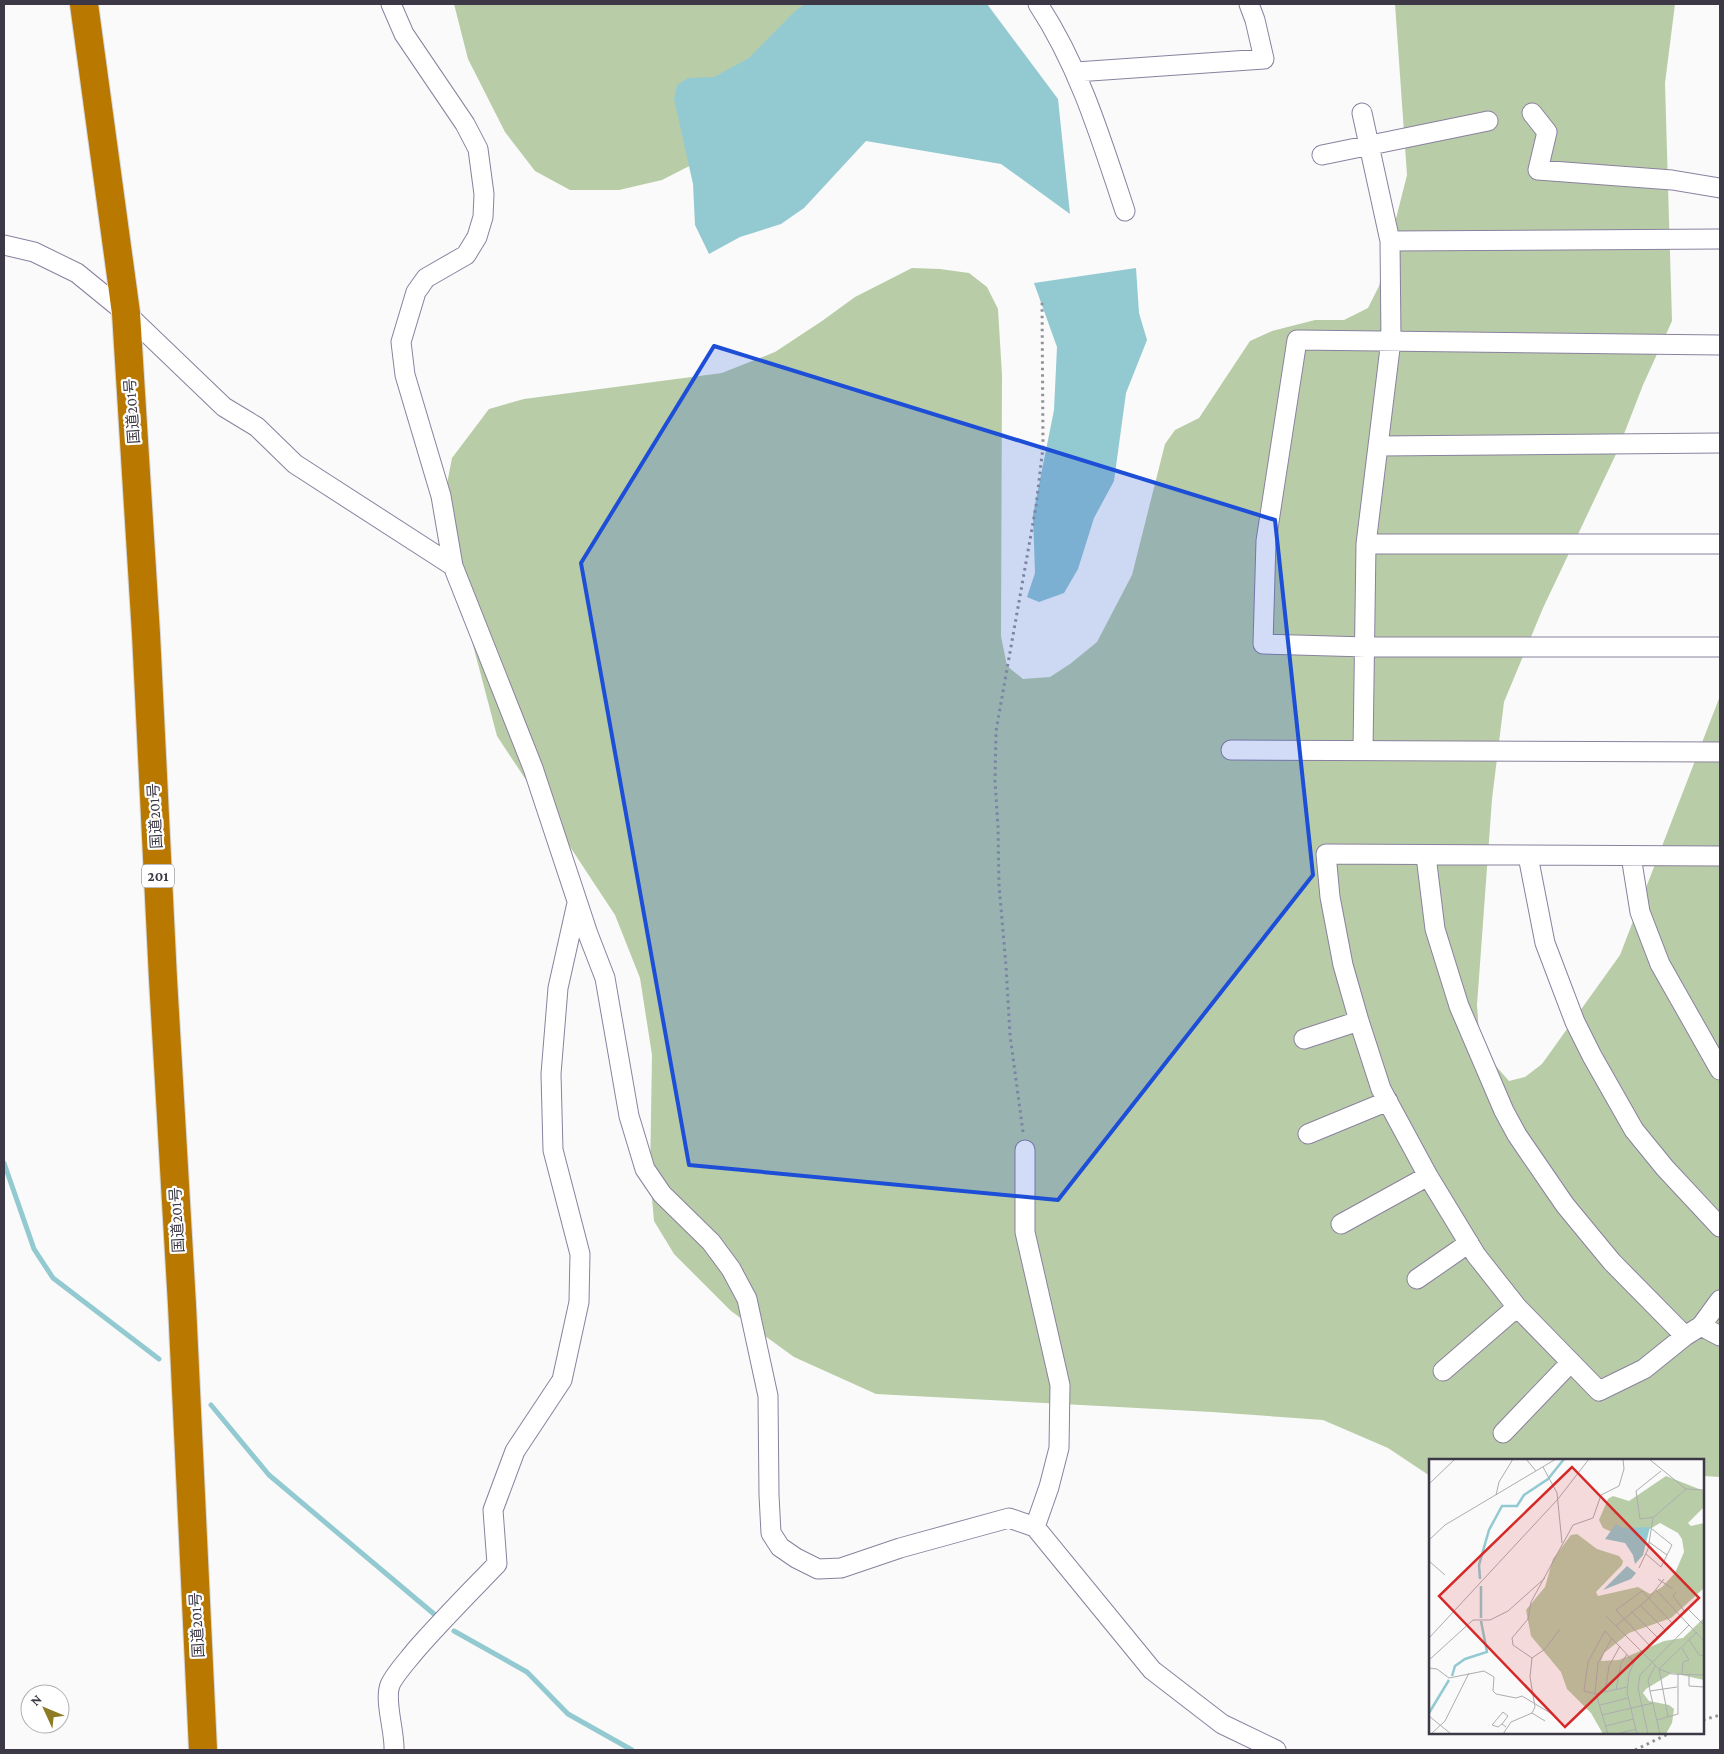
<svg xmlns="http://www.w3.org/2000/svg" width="1724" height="1754" viewBox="0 0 1724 1754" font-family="'Crimson Pro','Noto Sans JP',serif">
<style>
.forest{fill:#b8cda7}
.water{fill:#93c9d1}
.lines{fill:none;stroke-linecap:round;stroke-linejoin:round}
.stream{stroke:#93c9d1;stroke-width:5}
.minor-casing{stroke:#8a819f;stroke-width:21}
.highway-casing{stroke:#d8d7da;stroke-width:30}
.path{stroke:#929197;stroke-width:3;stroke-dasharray:2.5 4;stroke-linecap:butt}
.minor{stroke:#fff;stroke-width:19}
.highway{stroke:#b97900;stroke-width:28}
.marked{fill:#1d4ed8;fill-opacity:0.2;stroke:#1d4ed8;stroke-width:4;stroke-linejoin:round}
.labels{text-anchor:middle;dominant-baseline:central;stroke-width:4.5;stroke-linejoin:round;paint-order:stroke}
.shield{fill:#fff;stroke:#76747d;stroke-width:1}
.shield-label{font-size:14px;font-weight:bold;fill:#3c3845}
.street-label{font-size:15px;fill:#3c3845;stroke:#fff}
.inset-river{fill:none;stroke:#93c9d1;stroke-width:2.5}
.inset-road{fill:none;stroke:#adacb1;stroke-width:1}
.view{fill:#d62828;fill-opacity:0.15;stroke:#d62828;stroke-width:2.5}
.inset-edge{fill:none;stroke:#3c3845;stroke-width:2.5}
</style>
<rect width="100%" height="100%" fill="#f9faf9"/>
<path class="forest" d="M454 4H850L703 159 662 180 619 190H570L535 171 505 132 468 59Z
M1395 4H1675L1665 83 1672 321 1643 385 1617 452 1543 608 1504 702 1492 799 1477 1005 1480 1048 1509 1081 1525 1077 1542 1064 1620 955 1720 696V1477L1703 1476V1460H1430V1476L1388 1448 1323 1420 1212 1412 876 1394 794 1357 731 1311 674 1254 654 1221 650 1176 652 1055 640 978 615 915 497 736 450 558 446 489 452 458 489 409 524 399 722 373 775 352 822 321 855 297 912 268 940 269 969 273 987 287 998 309 1002 375 1001 636 1007 666 1023 679 1050 677 1070 664 1097 642 1132 575 1165 444 1175 430 1199 418 1250 341 1272 331 1315 320H1344L1368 308 1379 286 1407 175Z"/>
<path class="water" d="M806 4H987L1058 99 1070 214 1001 164 866 141 804 208 781 224 740 237 709 254 695 225 693 184 674 99 677 85 688 78 714 77 749 58 796 10Z
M1136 268 1139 313 1147 340 1126 393 1114 481 1094 518 1078 569 1064 593 1039 602 1027 597 1035 573 1033 515 1054 410 1057 347 1034 283Z"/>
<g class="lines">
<path class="stream" d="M4 1163 34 1249 53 1278 159 1359
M211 1405 269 1475 434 1614
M454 1631 527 1672 568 1714 632 1750"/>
<defs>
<path id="minor" d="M391 4 404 34 465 124 478 149 484 194 483 217 477 237 466 255 426 278 416 292 401 342 405 375 441 496 453 566 533 768 588 934 605 978 629 1116 645 1169 662 1194 711 1242 731 1269 747 1299 768 1396 769 1495 771 1533 780 1547 796 1558 818 1569 841 1568 900 1548 1009 1518 1035 1527 1152 1670 1222 1724 1276 1750
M1038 4C1080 68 1101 139 1125 211
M1076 72 1264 59 1255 20 1249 4
M1362 113 1390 241 1391 340 1366 544 1363 750
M1532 113 1547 132 1538 170 1672 180 1720 188
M1322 155 1488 121
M1390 241 1720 239
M4 245 34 252 77 273 126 313 224 407 257 427 295 464 453 566
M1720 345 1297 340 1266 541 1263 644 1366 647H1720
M1379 446 1720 443
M1366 544H1720
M1231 750 1720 752
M1426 856 1435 929 1459 1006 1504 1111 1517 1135 1565 1205 1612 1262 1685 1336
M1528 856 1545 943 1575 1022 1592 1056 1634 1130 1665 1168 1720 1227
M1631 856 1640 912 1660 964 1720 1070
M1720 856 1326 854 1330 897 1343 965 1359 1021 1381 1089 1428 1176 1476 1255 1517 1307 1599 1391 1644 1369 1685 1336 1701 1326 1720 1300
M1304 1039 1359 1021
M1308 1134 1388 1101
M1025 1150V1232L1060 1385 1059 1448 1049 1487 1035 1527
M1341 1224 1428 1176
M1417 1279 1469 1243
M1701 1326 1720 1336
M1443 1371 1517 1307
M1503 1433 1571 1362
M394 1750C395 1732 384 1701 390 1685 394 1675 408 1660 415 1651 441 1621 469 1593 497 1564L493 1510 515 1451 562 1380 579 1302 580 1254 553 1150 551 1074 558 988 577 903"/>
<path id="highway" d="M84 4 126 313 146 634 163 979 182 1305 203 1750"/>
</defs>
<use href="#minor" class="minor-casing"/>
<use href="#highway" class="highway-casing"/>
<path class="path" d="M1023 1132 1010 1035 1006 966 999 885 998 827 995 781 996 731 1036 506 1043 447 1042 299
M1703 1720 1720 1715
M1635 1750 1670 1733"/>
<use href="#minor" class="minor"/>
<use href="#highway" class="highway"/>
</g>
<path class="marked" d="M714 346 1275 520 1313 875 1058 1200 689 1165 581 563Z"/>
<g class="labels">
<rect class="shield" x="142" y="864.5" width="32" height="23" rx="4"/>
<g class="shield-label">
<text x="158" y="876">201</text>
</g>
<g class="street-label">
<text transform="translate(132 411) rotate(-94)">国道201号</text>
<text transform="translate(155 816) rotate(-93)">国道201号</text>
<text transform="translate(177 1220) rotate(-93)">国道201号</text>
<text transform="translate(197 1625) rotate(-93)">国道201号</text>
</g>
</g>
<g transform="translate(1429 1459)">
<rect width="275" height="275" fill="#f9faf9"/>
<path d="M237 17 275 32V48L259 64 262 67 275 64V129L242 159 200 174 175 194 172 202 190 201 235 182 254 179 275 159V221L243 214 217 230 214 234 220 242 240 246 245 250 243 264 237 275H174L162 254 138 230 132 213 102 177 97 151 116 128 124 100 142 76 148 75 168 90 190 97 194 102 193 106 167 133 169 137 209 128 221 135 233 128 246 114 255 93 253 80 249 74 231 64 221 70 183 73 174 69 170 61 179 40 184 37 200 42Z" fill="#b8cda7"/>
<path d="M187 65 194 69 221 68 214 96 206 105 204 96 196 84 176 80ZM198 107 207 114 202 120 174 131Z" fill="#93c9d1"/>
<path class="inset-river" d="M51 120 50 106 60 71 73 47H88L95 36 119 20 135 0M52 127V159M23 217 26 207 36 200 58 193 52 162M0 254 20 221"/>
<path class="inset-road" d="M97 0 107 12M220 0 257 30 275 31M114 8 128 34 133 84M232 12 207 32 211 60 225 58 257 30M0 25 26 0M67 36 70 23 84 0M0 81 16 66 127 0M220 83 238 96M217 95 232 108 243 86 223 70M0 102 16 116M210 109 219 90 224 59M229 120 244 130M227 131 275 182M247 133 244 137 256 153M211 146 236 171M202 152 229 179M177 157 230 210 243 215 275 216M187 167 220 139 235 120M0 179 129 40 160 0M260 181 271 197 275 196M221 187 187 151 213 132 244 165M253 189 260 201 254 203 253 215M103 199 84 186 83 179 99 160 102 143 144 66 164 59 172 36 190 27 195 10 194 0M103 199 116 190 131 170M0 201 44 161H61L79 152 116 119M0 209 8 210 20 219 55 212 65 218 64 232 67 235 87 239 93 237 123 255M260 215V227L275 228M198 228 167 235 155 232 159 203 176 172 205 203M187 231 192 205 198 195M221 232 219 221 226 207M176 233 180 207 191 187M166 234 169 204 183 179M167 235 179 275M171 246 199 239M103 254 116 262M173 256 224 244M0 257 22 275M239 258 230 210 268 173M228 261 249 255V215M73 265 69 268 63 266 74 253 79 257 73 265 77 268M177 267 204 260M2 275 16 262 40 214M74 275 82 263 103 254 106 248 101 218 103 199M188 275 207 270M208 275 198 233 200 215 205 203 259 150 275 166M219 275 209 229 211 216 260 166M231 275 221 232 248 228"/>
<path class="view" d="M143 8 270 139 136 268 10 137Z"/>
<rect width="275" height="275" class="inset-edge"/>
</g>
<rect width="1724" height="1754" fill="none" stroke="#3c3845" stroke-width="10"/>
<g transform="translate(45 1709) rotate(314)"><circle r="24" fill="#ffffff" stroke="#b1afb5"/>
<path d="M0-4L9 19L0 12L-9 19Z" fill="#8d7c23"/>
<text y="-8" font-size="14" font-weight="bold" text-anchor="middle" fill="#3c3845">N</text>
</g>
</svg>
